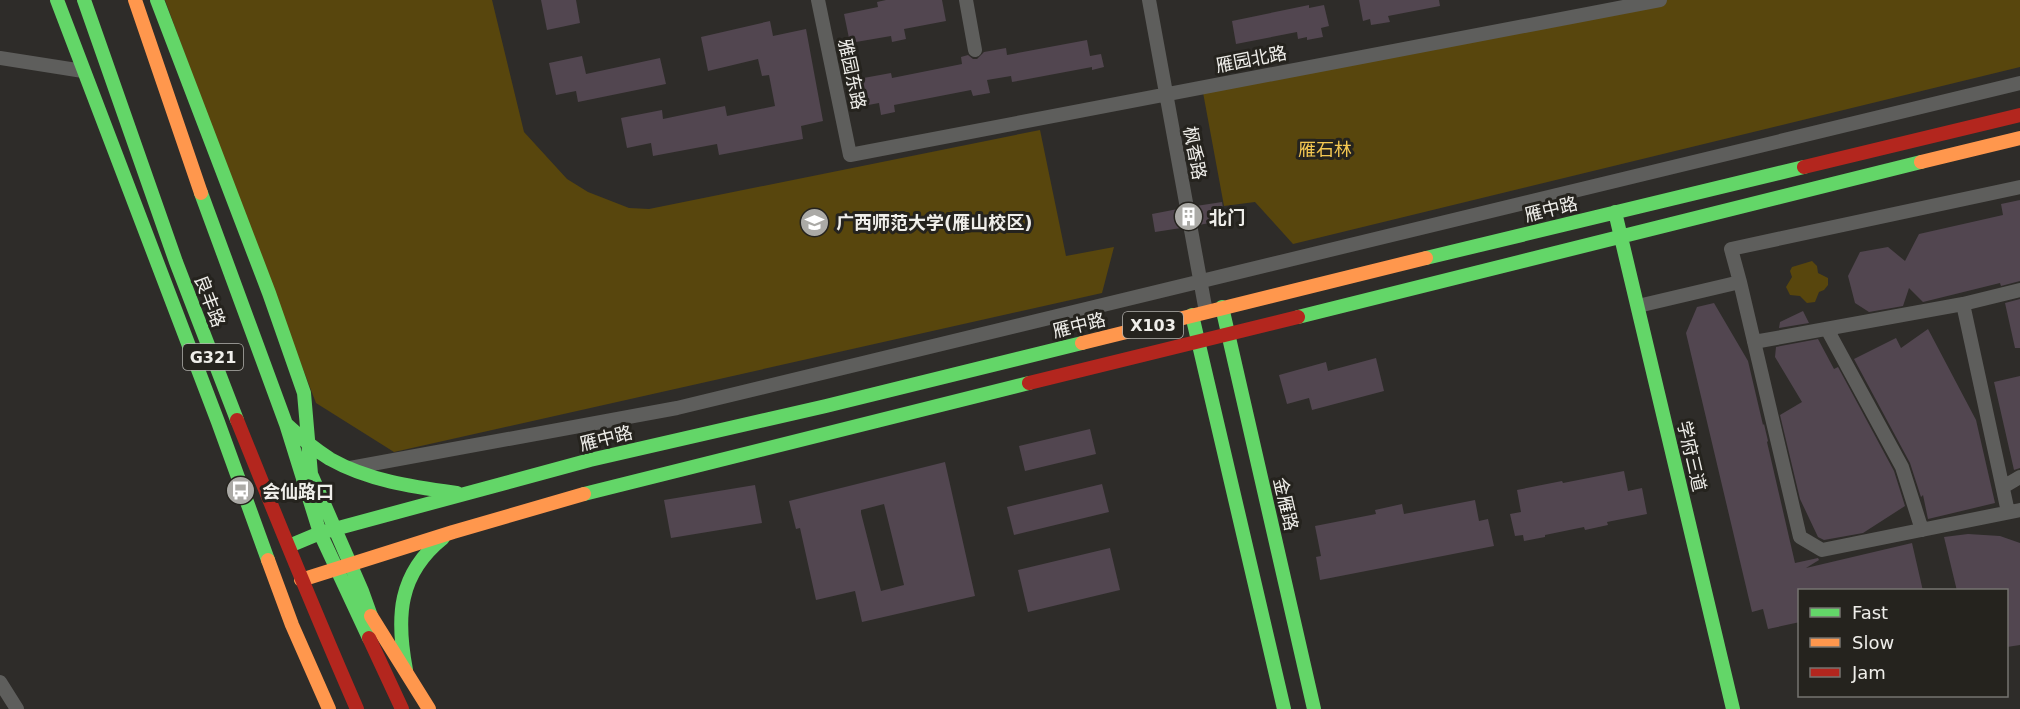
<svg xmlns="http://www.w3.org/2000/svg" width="2020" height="709" viewBox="0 0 2020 709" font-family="'DejaVu Sans','Noto Sans SC',sans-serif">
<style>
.green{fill:#58460d}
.building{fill:#524650;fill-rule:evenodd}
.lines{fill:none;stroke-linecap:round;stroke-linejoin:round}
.street{stroke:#5e5e5c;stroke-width:14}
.fast{stroke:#63d668;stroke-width:14}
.slow{stroke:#ff974d;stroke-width:14}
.jam{stroke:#b3261e;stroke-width:14}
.labels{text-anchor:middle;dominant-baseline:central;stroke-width:6;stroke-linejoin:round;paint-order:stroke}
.shield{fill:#25231e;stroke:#b2b1ad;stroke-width:1.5}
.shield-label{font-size:16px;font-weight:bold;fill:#efeeea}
.street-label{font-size:18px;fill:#efeeea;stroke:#25231e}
.park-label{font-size:18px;fill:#f4c852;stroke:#25231e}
.poi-label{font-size:18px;font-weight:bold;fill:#efeeea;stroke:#25231e;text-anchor:start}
</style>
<rect width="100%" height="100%" fill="#2e2c29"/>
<path class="green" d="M165 0H492L524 132 567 179 588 192 629 208 649 209 1040 130 1066 256 1114 247 1102 293 394 452 316 403 238 200Z
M1660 0H2020V67L1293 244 1255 202 1224 206 1202 87Z
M1812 261 1817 266 1818 273 1828 278V285L1824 290 1819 292 1815 302 1807 303 1800 296 1790 295 1786 287 1792 277 1790 271 1792 267Z"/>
<path class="building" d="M541 0H576L580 23 547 30Z
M886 0H942L946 21 904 29 906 39 892 42 891 36 850 43 844 14 878 7 877 2Z
M1359 0H1439L1440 6 1388 16 1390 22 1371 25 1370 19 1363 21Z
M1309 5V8L1324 5 1329 26 1321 28 1323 37 1307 40V37L1298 39 1297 32 1236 44 1232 21Z
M770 21 773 36 806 29 823 121 801 126 803 139 719 155 717 144 653 156 651 143 627 148 621 118 662 110 663 119 725 106 727 116 775 106 769 75 762 76 758 59 708 71 701 37Z
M1087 40 1090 56 1101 54 1104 67 1092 70V67L1012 82 1011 76 987 80 990 93 973 96 971 90 894 105 895 112 881 115 879 103 863 106 858 79 891 73 892 78 962 64 961 57 968 55 973 59H977L984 52 1006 48 1007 55Z
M582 56 586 74 660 58 666 84 578 102 576 91 556 95 549 63Z
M2020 200V281L2001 286 2000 283 1923 302 1909 288 1903 306 1869 312 1855 303 1848 276 1860 252 1888 247 1905 261 1919 234 2003 215 2001 204Z
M1222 202 1225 220 1199 225 1196 206Z
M1178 209 1181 228 1155 232 1152 214Z
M2020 299V348H2015L2005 303Z
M1714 303 1748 361 1763 425 1764 424 1768 441 1767 442 1795 563 1818 558 1819 560 1806 568 1912 543 1923 591H1800V622L1768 629 1763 609 1752 612 1686 333 1697 307Z
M1803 311 1809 323 1779 328 1780 322Z
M1928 329 1976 420 1995 503 1928 519 1923 495 1921 497 1910 463 1854 359 1896 338 1901 348Z
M1818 339 1834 369 1838 367 1894 471 1905 506 1863 533 1824 540 1818 537 1800 499 1780 415 1802 402 1775 357 1776 347Z
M1376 358 1384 391 1312 410 1309 398 1287 404 1279 375 1326 362 1328 371Z
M2020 376V468L2014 470 1994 382Z
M1090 429 1096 454 1025 471 1019 446Z
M945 462 975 596 862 622 855 591 816 600 800 528 796 529 789 501ZM884 504 904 585 881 591 861 513V510Z
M1624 471 1628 491 1642 488 1647 514 1607 522 1608 525 1585 530 1584 527 1545 535V537L1524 541 1523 535 1515 536 1510 514 1521 512 1517 490 1562 481 1563 483Z
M1102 484 1109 512 1014 535 1007 507Z
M755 485 762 523 671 538 664 500Z
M1475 500 1479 521 1488 519 1494 546 1320 580 1316 557 1321 556 1315 526 1376 514 1375 510 1402 504 1404 514Z
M1968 534 2000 536 2020 543V645L2007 647V591H1957L1944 537Z
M1110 548 1120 590 1028 612 1018 570Z"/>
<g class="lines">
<path class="street" d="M818 0 850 155 1660 0
M966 0 975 50
M1149 0 1206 312
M0 58 83 71
M1740 282 1731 249 2020 187
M1963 304 2020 290
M1638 306 1740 282 1800 537 1822 550 2020 510
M1827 329 1902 467 1922 530
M1754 342 1963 304 2008 512
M350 468 677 408 2020 83
M2003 487 2020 477
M0 682 17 709"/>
<path class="fast" d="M57 0 218 422 268 560
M84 0 176 262 237 420
M157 0 269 293 304 393 311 474 362 591 371 616
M201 193 286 424 320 533 369 638
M1615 212 1733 709
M1426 258 1804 167
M1222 307 1314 709
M1192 315 1284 709
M1298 317 1921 162
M286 424C300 437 314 449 330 459 369 481 414 487 457 493
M584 494 1029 383
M289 546 320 533 590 460 826 406 1082 343
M406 670C396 617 398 574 443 538"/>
<path class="slow" d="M135 0 201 193
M1921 162 2020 138
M1082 343 1426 258
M268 560 292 625 329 709
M301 580 453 532 584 494
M371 616 429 709"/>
<path class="jam" d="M1804 167 2020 115
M1029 383 1298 317
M237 420C276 517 315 613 357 709
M369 638 402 709"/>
</g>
<defs>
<symbol id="building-disc" viewBox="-11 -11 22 22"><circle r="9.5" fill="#abaaa6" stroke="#25231e"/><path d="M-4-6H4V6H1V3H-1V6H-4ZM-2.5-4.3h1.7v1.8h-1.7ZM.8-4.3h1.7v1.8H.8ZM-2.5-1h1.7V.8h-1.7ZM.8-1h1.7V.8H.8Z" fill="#fff"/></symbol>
<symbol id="university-disc" viewBox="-11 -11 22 22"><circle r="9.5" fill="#abaaa6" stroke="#25231e"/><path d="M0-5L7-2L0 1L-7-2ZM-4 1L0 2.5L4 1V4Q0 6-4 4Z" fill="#fff"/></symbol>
<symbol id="bus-disc" viewBox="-11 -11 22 22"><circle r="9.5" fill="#abaaa6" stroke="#25231e"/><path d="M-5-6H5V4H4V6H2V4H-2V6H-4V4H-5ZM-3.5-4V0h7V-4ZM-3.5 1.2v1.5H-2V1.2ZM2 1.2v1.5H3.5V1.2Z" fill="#fff"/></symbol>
</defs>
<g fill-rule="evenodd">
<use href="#building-disc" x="1172" y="200" width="33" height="33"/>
<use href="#university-disc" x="798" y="206" width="33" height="33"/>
<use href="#bus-disc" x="224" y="474" width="33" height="33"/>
</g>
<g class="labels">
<g class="shield">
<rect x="1123" y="312" width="60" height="26" rx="4.5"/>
<rect x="183" y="344" width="60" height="26" rx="4.5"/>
</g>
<g class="shield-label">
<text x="1153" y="325">X103</text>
<text x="213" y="357">G321</text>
</g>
<g class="street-label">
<text transform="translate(1251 59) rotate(-11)">雁园北路</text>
<text transform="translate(852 74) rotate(78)">雅园东路</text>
<text transform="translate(1195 153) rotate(79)">枫香路</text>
<text transform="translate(1551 209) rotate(-14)">雁中路</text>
<text transform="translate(210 301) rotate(69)">良丰路</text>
<text transform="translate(1079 325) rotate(-14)">雁中路</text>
<text transform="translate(606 438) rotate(-14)">雁中路</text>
<text transform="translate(1692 456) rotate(77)">学府三道</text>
<text transform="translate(1286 504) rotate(77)">金雁路</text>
</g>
<g class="park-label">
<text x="1325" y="149">雁石林</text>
</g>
<g class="poi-label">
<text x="1209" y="217">北门</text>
<text x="836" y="222">广西师范大学(雁山校区)</text>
<text x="262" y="491">会仙路口</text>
</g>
</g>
<rect x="1798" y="589" width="210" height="108" fill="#25231e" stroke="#767470" stroke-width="1.5"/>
<rect x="1810" y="608" width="30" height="9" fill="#63d668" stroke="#767470" stroke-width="1.5"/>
<text x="1852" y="619" font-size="18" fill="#efeeea">Fast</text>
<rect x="1810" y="638" width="30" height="9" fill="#ff974d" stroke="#767470" stroke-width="1.5"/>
<text x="1852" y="649" font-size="18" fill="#efeeea">Slow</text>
<rect x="1810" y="668" width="30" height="9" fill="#b3261e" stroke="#767470" stroke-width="1.5"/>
<text x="1852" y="679" font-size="18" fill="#efeeea">Jam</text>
</svg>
